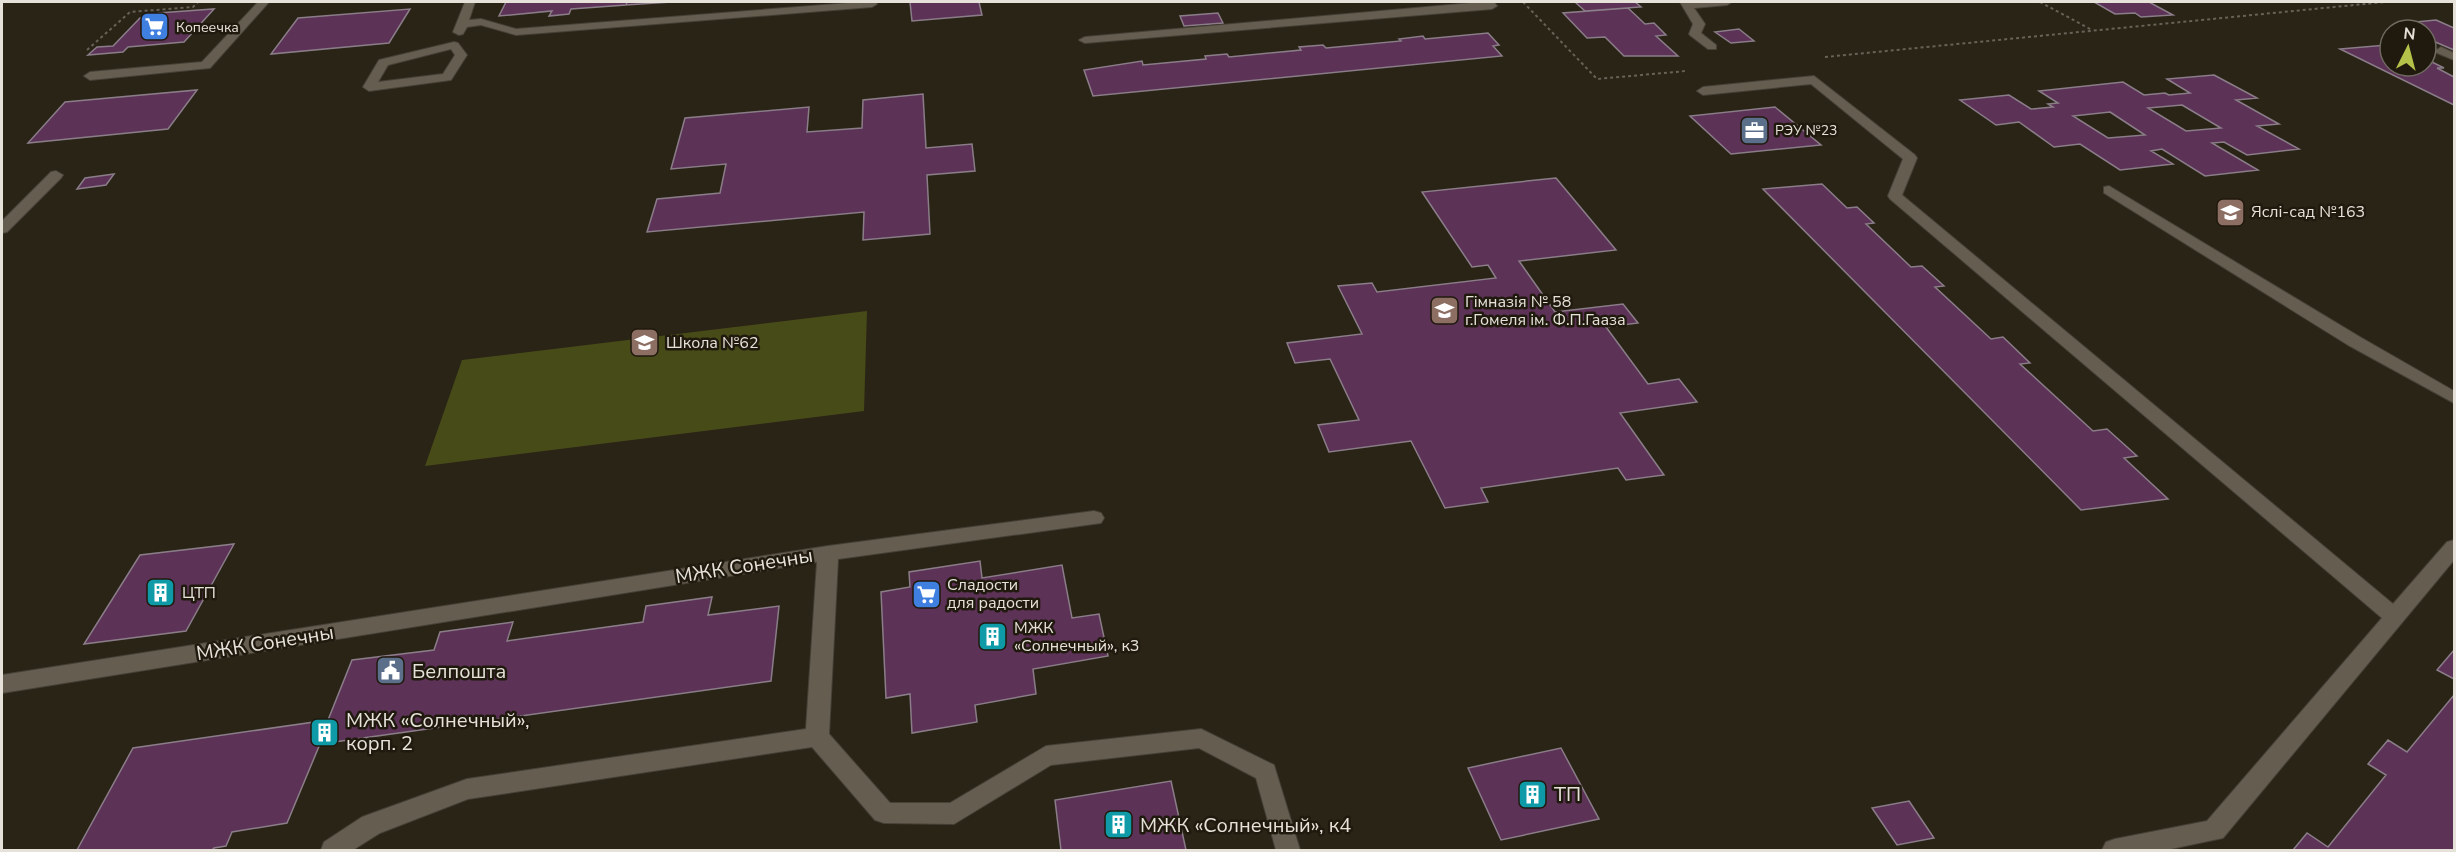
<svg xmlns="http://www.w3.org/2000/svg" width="2456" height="852" viewBox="0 0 2456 852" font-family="'Nunito Sans',sans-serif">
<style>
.green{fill:#474b18}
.building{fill:#5c3257;stroke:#8a7d88;stroke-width:1.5;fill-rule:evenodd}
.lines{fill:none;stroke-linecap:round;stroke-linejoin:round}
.lane-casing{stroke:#464037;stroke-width:2}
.path{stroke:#676256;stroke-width:2;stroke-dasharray:3 3;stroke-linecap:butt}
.lane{fill:#655e50;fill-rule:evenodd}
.labels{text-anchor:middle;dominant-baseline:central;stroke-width:5;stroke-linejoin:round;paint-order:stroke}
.far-poi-label{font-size:14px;fill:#e6e2da;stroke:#201a0e;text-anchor:start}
.poi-label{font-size:16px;fill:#e6e2da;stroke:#201a0e;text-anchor:start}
.near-street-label{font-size:20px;fill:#e6e2da;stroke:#201a0e}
.near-poi-label{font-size:20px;fill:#e6e2da;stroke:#201a0e;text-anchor:start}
</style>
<rect width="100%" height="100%" fill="#2a2417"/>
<path class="green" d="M867 311 864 411 425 466 462 360Z"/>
<path class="building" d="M506 2H627L626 5 571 9 569 14 549 16 552 11 499 16Z
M627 2H672L626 5Z
M910 2H979L982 15 912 21Z
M1575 2H1635L1641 7 1585 11Z
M2094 2H2149L2173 15 2141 17 2135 13 2115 14Z
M1628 8 1645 24 1654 23 1666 35 1656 36 1678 56H1624L1605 37 1587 38 1563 13Z
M214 9 184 42 128 47 123 52 88 55 97 47 113 46 140 18 155 17 158 13Z
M410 9 389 43 271 54 298 18Z
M1218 13 1223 23 1184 26 1180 16Z
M2436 20 2454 28V50L2426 38V30H2409L2395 24Z
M1739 29 1754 41 1731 43 1715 32Z
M1488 33 1499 45 1493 46 1502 56 1093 96 1084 70 1142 61 1143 65 1206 59 1205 56 1227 54 1229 57 1301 50 1299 47 1323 45 1326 48 1401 41 1399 39 1423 36 1425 39Z
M2387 45 2390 46V66H2426V59L2444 68H2437L2454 77V105L2340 49Z
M2214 75 2257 98 2236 100 2279 124 2257 126 2299 149 2247 155 2224 142 2212 143 2258 170 2205 176 2162 149 2151 151 2173 164 2120 170 2080 144 2054 147 2019 122 1996 125 1960 100 2009 95 2031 109 2053 107 2048 104 2058 103 2039 91 2123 82 2144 95 2165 93 2169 95 2190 93 2167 79ZM2182 105 2221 128 2186 131 2148 108ZM2110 112 2145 135 2108 138 2073 116Z
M197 90 168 129 28 143 65 102Z
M923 94 926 148 972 144 975 171 927 175 930 234 863 240 864 212 647 232 657 199 720 193 726 164 671 169 685 118 809 107 807 132 862 128 863 100Z
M1775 107 1821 145 1731 154 1690 116Z
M114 174 106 185 77 189 85 178Z
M1556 178 1616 250 1519 261 1555 312 1623 304 1638 323 1606 327 1648 384 1679 379 1697 402 1620 413 1664 475 1626 480 1618 468 1481 488 1488 502 1445 508 1411 441 1329 452 1318 425 1359 420 1330 359 1295 363 1287 343 1362 334 1338 286 1372 283 1377 292 1496 278 1488 265 1472 267 1422 192Z
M1822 184 1847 208 1857 207 1874 223 1866 224 1911 267 1922 266 1944 286 1935 287 1991 339 2003 337 2030 363 2020 364 2093 431 2107 429 2137 456 2124 458 2168 499 2081 510 1763 189Z
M234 544 186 631 84 644 140 555Z
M980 561 982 578 1062 565 1072 618 1099 614 1108 656 1033 669 1036 694 975 705 977 722 912 733 910 694 886 698 881 592 910 587 909 572Z
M712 597 708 615 779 606 771 681 320 744 287 823 232 832 226 846 214 848 212 850H77L133 748 328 720 352 660 434 650 440 632 513 622 507 641 643 622 646 606Z
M2454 650V679L2437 670Z
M2454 695V850H2293L2307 833 2328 847 2386 775 2368 764 2388 740 2407 752Z
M1561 748 1599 819 1501 840 1468 768Z
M1171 781 1186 850H1061L1055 800Z
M1909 801 1934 838 1897 845 1872 808Z"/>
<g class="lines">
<defs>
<path id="lane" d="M258 2H269L210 68 90 80 84 76 90 72 202 62Z
M465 2H475L469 20 481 19 516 29 862 2H875L877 4 872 7 516 35 481 25 467 27 463 34 459 35 453 32Z
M1483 2H1494L1497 6 1492 9 1085 43 1079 40 1085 37Z
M1680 2H1732L1727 5 1694 8 1705 24 1701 33 1716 45V49H1708L1691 36 1689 34 1693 24Z
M454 42 458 43 467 55 451 80 369 91 363 87 379 60ZM451 49 455 55 443 74 378 82 388 65Z
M2441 47 2454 53V60L2437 53 2435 51Z
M1814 76 1915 155 1917 158 1902 195 2393 604 2447 542 2454 540V560L2223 838 2166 850H2102L2106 842 2115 839 2207 821 2382 618 1890 199 1888 196 1903 159 1811 84 1703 95 1697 91 1703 87Z
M56 171 63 175 61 178 7 232 2 233V221L51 172Z
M2109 186 2360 337 2454 391V403L2348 345 2104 193V187Z
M1094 511 1101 513 1104 518 1101 523 838 559 829 734 890 803H950L1046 746 1201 729 1274 765 1300 850H1276L1256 778 1199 748 1051 765 954 824 884 823 875 820 812 747 468 799 380 833 353 850H321L324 842 362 817 467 779 806 729 817 562 2 693V675L828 546Z"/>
</defs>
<use href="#lane" class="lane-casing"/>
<path class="path" d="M1523 2 1597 79 1686 71
M2040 2 2092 30
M87 50 130 12 193 7 198 2
M1825 57 2385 2"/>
<use href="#lane" class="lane"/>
</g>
<defs>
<symbol id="supermarket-square" viewBox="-11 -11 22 22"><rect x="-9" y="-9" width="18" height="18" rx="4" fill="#3f7fe0" stroke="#201a0e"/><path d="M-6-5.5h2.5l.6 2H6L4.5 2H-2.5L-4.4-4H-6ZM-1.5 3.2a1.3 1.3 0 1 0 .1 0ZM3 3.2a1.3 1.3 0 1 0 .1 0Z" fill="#fff"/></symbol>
<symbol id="office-square" viewBox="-11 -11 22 22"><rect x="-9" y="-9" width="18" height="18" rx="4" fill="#5c6f8a" stroke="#201a0e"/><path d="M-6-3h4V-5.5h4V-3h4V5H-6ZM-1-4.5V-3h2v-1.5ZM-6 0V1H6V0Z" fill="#fff"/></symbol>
<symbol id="school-square" viewBox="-11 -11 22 22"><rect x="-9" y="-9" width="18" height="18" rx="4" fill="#8d6e63" stroke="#201a0e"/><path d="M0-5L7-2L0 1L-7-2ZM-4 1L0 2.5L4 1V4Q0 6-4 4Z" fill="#fff"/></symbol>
<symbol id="building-square" viewBox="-11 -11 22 22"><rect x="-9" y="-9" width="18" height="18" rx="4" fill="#0f9aa8" stroke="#201a0e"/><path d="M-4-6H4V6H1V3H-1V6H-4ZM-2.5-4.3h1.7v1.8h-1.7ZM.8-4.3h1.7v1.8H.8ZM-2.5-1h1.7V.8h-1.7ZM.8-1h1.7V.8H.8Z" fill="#fff"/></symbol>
<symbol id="civic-square" viewBox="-11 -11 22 22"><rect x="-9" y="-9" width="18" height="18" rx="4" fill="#5c6f8a" stroke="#201a0e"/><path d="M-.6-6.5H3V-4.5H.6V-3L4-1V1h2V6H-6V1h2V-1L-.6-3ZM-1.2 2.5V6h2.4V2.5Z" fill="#fff"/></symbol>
</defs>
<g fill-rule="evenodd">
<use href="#supermarket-square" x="138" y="10" width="33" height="33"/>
<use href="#office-square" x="1738" y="114" width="33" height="33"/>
<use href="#school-square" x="2214" y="196" width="33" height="33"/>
<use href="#school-square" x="1428" y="294" width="33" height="33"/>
<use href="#school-square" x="628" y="326" width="33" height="33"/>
<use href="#building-square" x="144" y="576" width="33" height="33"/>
<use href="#supermarket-square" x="910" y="578" width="33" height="33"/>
<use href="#building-square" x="976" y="620" width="33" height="33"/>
<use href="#civic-square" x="374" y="654" width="33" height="33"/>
<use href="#building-square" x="308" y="716" width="33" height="33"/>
<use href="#building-square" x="1516" y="778" width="33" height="33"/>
<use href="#building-square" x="1102" y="808" width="33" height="33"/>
</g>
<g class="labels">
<g class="far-poi-label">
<text x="176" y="27">Копеечка</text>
<text x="1775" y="130">РЭУ №23</text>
</g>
<g class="poi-label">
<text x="2251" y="212">Яслі-сад №163</text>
<text x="1465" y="302">Гімназія № 58<tspan x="1465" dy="18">г.Гомеля ім. Ф.П.Гааза</tspan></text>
<text x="666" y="343">Школа №62</text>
<text x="947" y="585">Сладости<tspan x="947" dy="18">для радости</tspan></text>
<text x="182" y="593">ЦТП</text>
<text x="1014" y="628">МЖК<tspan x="1014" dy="18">«Солнечный», к3</tspan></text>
</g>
<g class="near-street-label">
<text transform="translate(744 566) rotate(-9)">МЖК Сонечны</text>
<text transform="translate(265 643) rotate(-9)">МЖК Сонечны</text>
</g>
<g class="near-poi-label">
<text x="412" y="671">Белпошта</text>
<text x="346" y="720">МЖК «Солнечный»,<tspan x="346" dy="23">корп. 2</tspan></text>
<text x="1554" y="794">ТП</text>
<text x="1140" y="825">МЖК «Солнечный», к4</text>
</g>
</g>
<rect width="2456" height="852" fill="none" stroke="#e6e2da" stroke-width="6"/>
<g transform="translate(2408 48) rotate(6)"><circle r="28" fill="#201a0e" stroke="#6f6a60" stroke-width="1.5"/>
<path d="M0-4.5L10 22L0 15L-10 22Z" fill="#b5c249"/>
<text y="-9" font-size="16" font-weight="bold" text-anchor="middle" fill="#e6e2da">N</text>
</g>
</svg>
